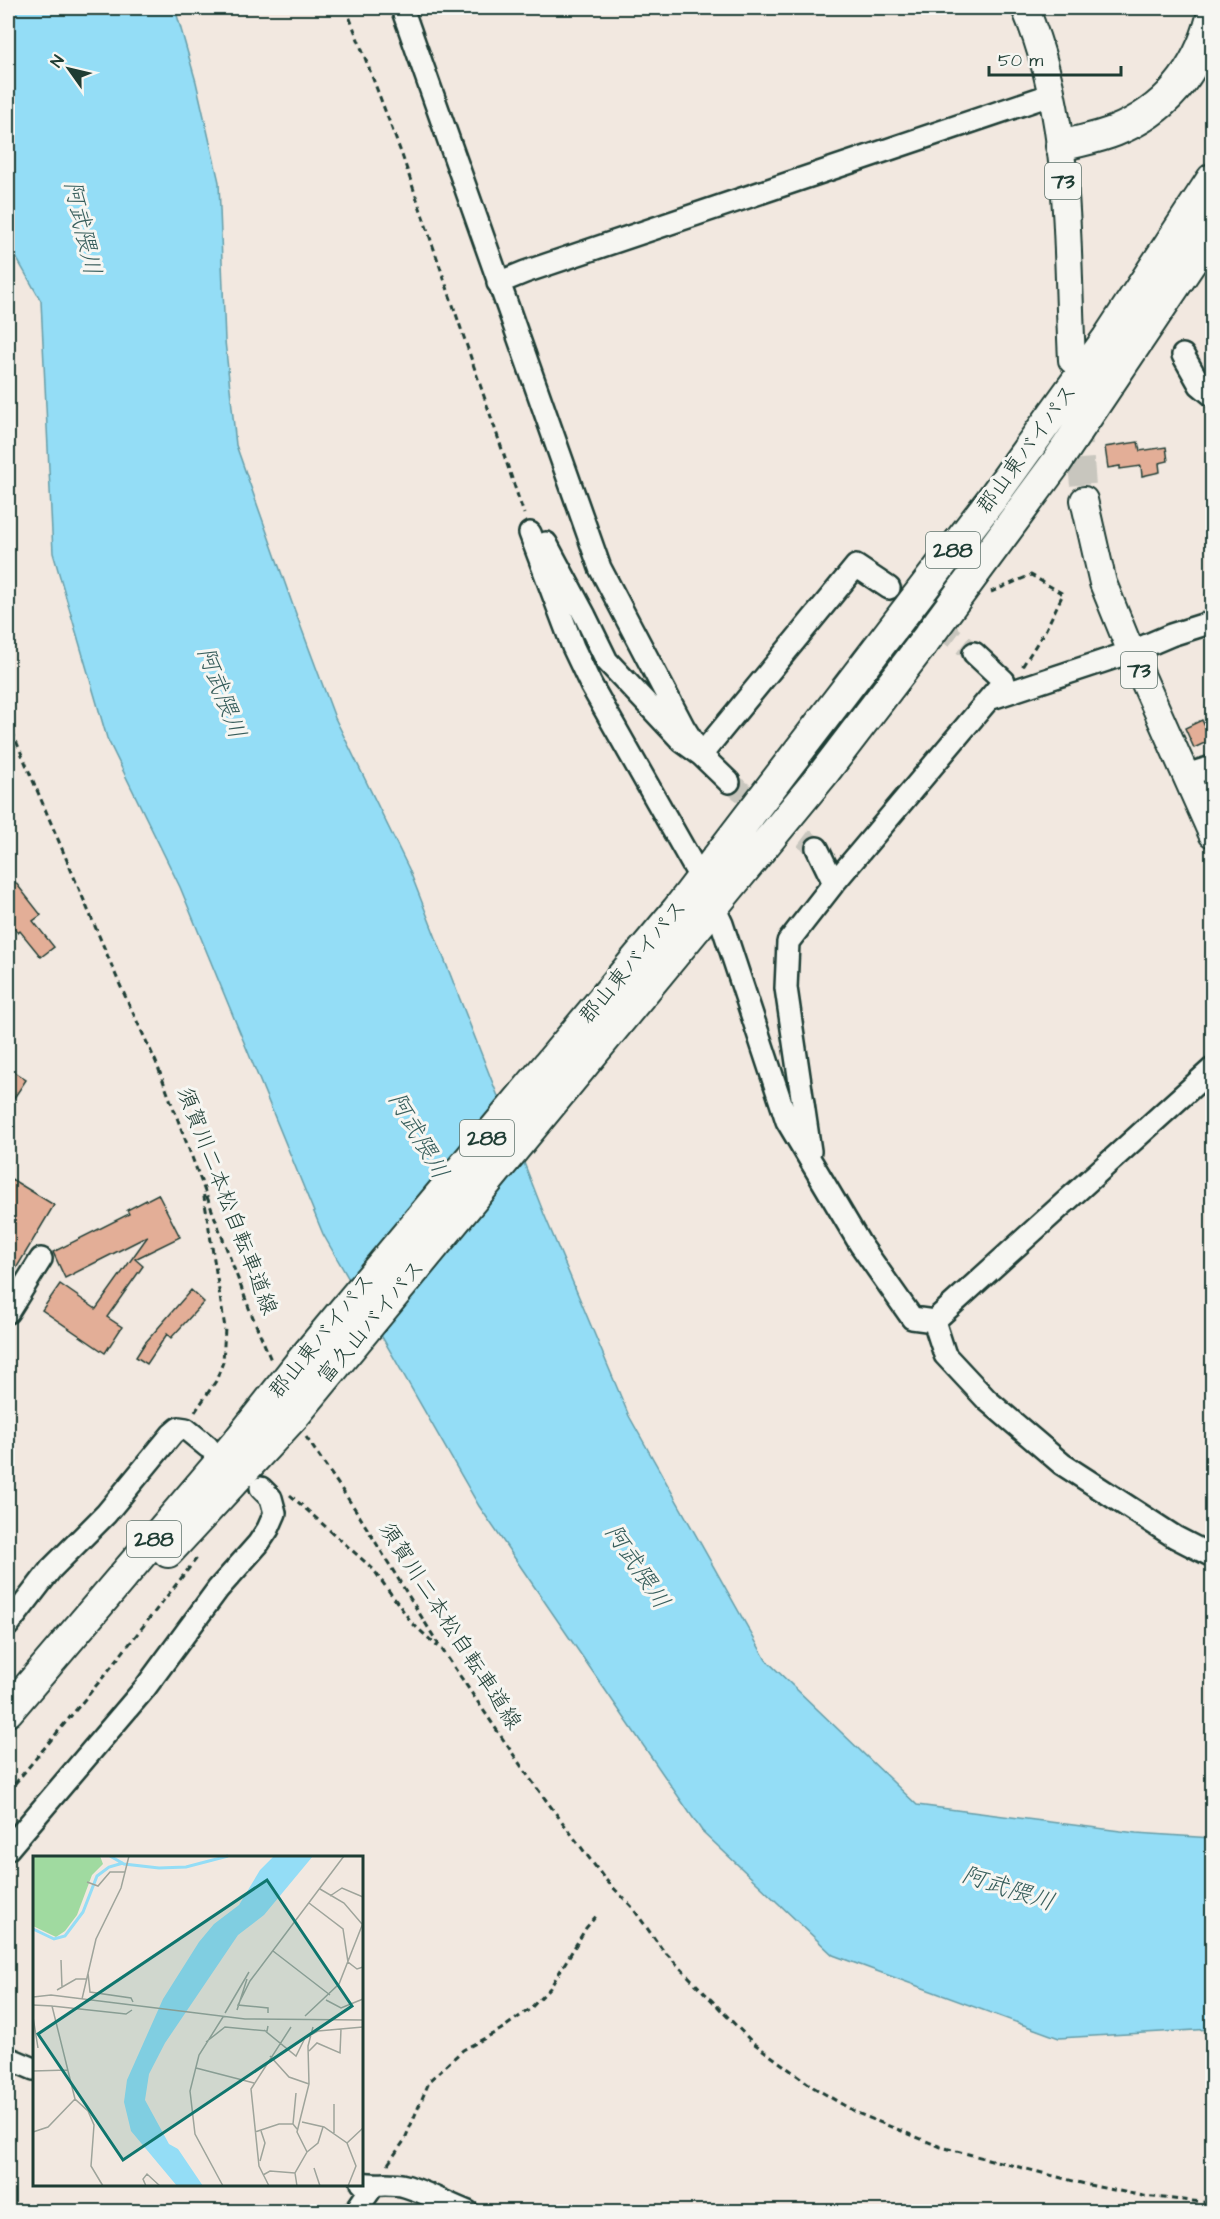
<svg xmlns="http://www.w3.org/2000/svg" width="1220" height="2219" viewBox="0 0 1220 2219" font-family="'Architects Daughter','Klee One',sans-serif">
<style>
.water{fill:#94ddf6;stroke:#659da8;stroke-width:1.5}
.building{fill:#e3ae97;stroke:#1f3d34;stroke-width:1.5}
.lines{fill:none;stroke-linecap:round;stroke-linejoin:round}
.minor-tunnel{stroke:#c8c6be;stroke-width:21;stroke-dasharray:21 10;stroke-linecap:butt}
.major-tunnel{stroke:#c8c6be;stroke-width:26;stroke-dasharray:26 13;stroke-linecap:butt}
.minor-casing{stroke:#1f3d34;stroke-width:26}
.major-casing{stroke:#1f3d34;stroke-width:30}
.highway-casing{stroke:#1f3d34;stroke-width:34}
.path{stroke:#1f3d34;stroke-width:3;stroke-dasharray:6 4.5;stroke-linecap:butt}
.minor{stroke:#f6f6f2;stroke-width:21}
.major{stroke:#f6f6f2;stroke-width:26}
.highway{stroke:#f6f6f2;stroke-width:30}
.labels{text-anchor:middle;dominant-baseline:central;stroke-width:6;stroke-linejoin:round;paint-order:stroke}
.shield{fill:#f6f6f2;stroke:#60746d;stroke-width:1.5}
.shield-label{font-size:21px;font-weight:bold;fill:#1f3d34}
.street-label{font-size:22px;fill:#1f3d34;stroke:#f6f6f2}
.water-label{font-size:24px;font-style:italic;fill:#365d5b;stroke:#f6f6f2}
.inset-river{fill:none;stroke:#94ddf6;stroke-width:3}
.inset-road{fill:none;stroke:#9ea49b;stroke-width:1.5}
.view{fill:#0f766e;fill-opacity:0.15;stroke:#0f766e;stroke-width:3}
.inset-edge{fill:none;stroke:#1f3d34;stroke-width:3}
</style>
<rect width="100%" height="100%" fill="#f2e8e0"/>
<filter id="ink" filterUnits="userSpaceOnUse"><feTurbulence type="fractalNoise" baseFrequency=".0167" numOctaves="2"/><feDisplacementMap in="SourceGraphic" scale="12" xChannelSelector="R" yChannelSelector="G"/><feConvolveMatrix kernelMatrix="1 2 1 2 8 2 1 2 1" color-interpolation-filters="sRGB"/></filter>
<g filter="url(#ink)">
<path class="water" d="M8 8H175L196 82 219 182 225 341 236 445 292 603 335 718 409 869 544 1214 629 1416 766 1660 917 1805 1136 1833 1212 1838V2029L1059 2038 833 1955 702 1831 479 1506 323 1234 180 887 107 738 53 553 41 301 8 243Z"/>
<path class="building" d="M1138 442 1140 451 1166 447 1168 461 1159 463 1160 472 1142 476 1141 466 1120 469V466L1108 468 1105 447Z
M1202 720 1211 740 1194 748 1185 728Z
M8 873 41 915 33 921 54 947 41 957 20 931 18 933 8 920Z
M8 1068 26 1080 8 1107Z
M8 1177 54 1205 8 1282Z
M158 1194 180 1237 135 1259 143 1266 107 1317 122 1327 105 1353 42 1310 60 1284 96 1309 148 1236 65 1278 53 1252 129 1214 127 1210Z
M191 1290 204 1302 171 1338 167 1334 147 1364 136 1357 145 1343Z"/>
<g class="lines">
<path class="minor-tunnel" d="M889 588 974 653
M729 782 817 848"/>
<path class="major-tunnel" d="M1078 420 1084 500"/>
<defs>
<path id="minor" d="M402 8 600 568 683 726 701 755 856 566 889 588
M498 283 525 272 1053 94
M1183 355 1200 385 1212 395
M530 533 573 647 591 685 701 879
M546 543 585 616 607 661 683 742 701 755 729 782
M989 699 1131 652 1171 635 1212 622
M1186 775 1212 767
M817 848 834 883
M714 907 722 924 787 1121 860 1244 912 1318 934 1321 945 1355 987 1400 1062 1464 1175 1537 1212 1556
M810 1151 786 988 788 942 834 883 1004 681 974 653
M8 1312 41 1259
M934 1321 1212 1069
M8 1625 51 1569 106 1514 172 1434 179 1428 186 1429 208 1447
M8 1849 145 1688 218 1589 258 1544 268 1529 275 1513 271 1498 261 1488
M8 2058 34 2069
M362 2183C376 2186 390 2182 405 2186 426 2192 447 2204 468 2212
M355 2212 373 2186"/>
<path id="major" d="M1025 8C1072 117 1066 243 1072 360
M1084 500 1103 583 1131 652 1212 834"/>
<path id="highway" d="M1061 146C1079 141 1098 138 1115 131 1167 110 1198 70 1212 17
M168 1552 295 1415 823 774 927 638 1056 463 1212 231
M8 1711 238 1441 298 1365 677 910 991 500 1107 339 1212 179"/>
</defs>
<use href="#minor" class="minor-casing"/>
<use href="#major" class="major-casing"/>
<use href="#highway" class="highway-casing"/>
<path class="path" d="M346 8 402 155 524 514
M991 592 1031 575 1063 594 1046 629 1022 667
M8 722 120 985 156 1062 249 1308 271 1360
M195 1412 216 1381 223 1362 225 1328 203 1191
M306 1437 357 1512 437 1642 528 1776 604 1878 632 1907 662 1949 752 2042 813 2087 857 2113 941 2147 1089 2185 1144 2196 1212 2203
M290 1495 373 1569 412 1623 438 1647
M8 1792 104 1676 197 1558
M388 2164 404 2141 430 2080 463 2050 500 2030 530 2009 550 1988 586 1928 597 1915"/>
<use href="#minor" class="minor"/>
<use href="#major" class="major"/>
<use href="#highway" class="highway"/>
</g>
</g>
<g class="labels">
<g class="shield">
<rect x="1045" y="163" width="36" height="36" rx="4.5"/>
<rect x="926" y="532" width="54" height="36" rx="4.5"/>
<rect x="1121" y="652" width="36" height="36" rx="4.5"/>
<rect x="460" y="1120" width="54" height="36" rx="4.5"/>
<rect x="127" y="1521" width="54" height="36" rx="4.5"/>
</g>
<g class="shield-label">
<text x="1063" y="181">73</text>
<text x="953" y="550">288</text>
<text x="1139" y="670">73</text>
<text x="487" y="1138">288</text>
<text x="154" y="1539">288</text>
</g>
<g class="street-label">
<text transform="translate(1027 449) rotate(-54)">郡山東バイパス</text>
<text transform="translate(633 962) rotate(-50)">郡山東バイパス</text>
<text transform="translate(227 1201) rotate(69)">須賀川二本松自転車道線</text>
<text transform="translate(371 1322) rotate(-50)">富久山バイパス</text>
<text transform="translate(322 1336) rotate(-51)">郡山東バイパス</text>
<text transform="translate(450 1626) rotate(57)">須賀川二本松自転車道線</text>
</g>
<g class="water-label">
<text transform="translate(82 228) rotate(77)">阿武隈川</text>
<text transform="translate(221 693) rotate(69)">阿武隈川</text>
<text transform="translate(418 1136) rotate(60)">阿武隈川</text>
<text transform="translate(637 1567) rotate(56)">阿武隈川</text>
<text transform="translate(1008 1889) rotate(18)">阿武隈川</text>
</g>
</g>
<g transform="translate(33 1856)">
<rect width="330" height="330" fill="#f2e8e0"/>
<path d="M67 0 70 8 59 19 44 59 32 75 23 81 0 70V1Z" fill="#a0daa0"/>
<path d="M241 0H280L231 59 205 79 132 187 116 218 112 244 136 288 145 293 170 330H144L98 275 91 246 94 224 130 143 166 86 181 68 206 49 227 14Z" fill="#94ddf6"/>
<path class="inset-river" d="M77 0 91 8 126 12 153 11 195 0M0 73 21 83 32 80 50 56 64 20 76 11 90 7"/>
<path class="inset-road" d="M54 26 65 30 77 16H92M287 33 311 47 329 68M297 40 309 32 330 41M276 47 310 73 315 106 324 113 330 111M240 95 297 139M28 104 29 132M55 117 57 136 98 142 100 146M24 134 43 123H54M0 141 18 139 212 163 330 164M49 143 63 83 88 32 96 0M293 144 308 152 330 143M0 149 19 150 42 243 55 255 61 269 58 310 70 330M19 150 93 158 99 154M204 154 214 123M192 157 216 116M235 157V152L205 149 217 125 311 0M272 160 306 128 330 67M0 161 5 192M231 174 263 200 272 182 285 175 330 171M173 186 192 171 234 175 235 170M276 195 284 187 307 197 308 173M237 200 256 221 276 228M163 212 221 227M0 215 35 214M301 248V277M269 266 291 271 314 287 323 310 315 330M260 268 263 237M0 276 15 271 42 243M222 276 246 268H260L264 273M314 287 330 272M274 296 285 287 290 271M227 305 232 287 228 275M281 312 287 330M230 319 237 315 262 317M113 330 110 323 114 318 127 330M190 330 162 278 157 235 166 199 190 161M236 330 226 310 218 233 258 171M264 330 262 317 274 296 264 276 276 228 275 190 280 171"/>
<path class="view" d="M234 24 319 150 90 304 5 178Z"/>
<rect width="330" height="330" class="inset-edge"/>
</g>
<rect width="1220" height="2219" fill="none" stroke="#f6f6f2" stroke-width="30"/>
<rect x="15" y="15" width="1190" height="2189" fill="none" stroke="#1f3d34" stroke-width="2" filter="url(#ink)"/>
<g transform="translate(69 69) rotate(304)" stroke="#f6f6f2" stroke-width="4.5" paint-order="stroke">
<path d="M0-4.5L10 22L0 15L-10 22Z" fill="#1f3d34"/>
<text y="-9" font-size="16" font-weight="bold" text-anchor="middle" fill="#1f3d34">N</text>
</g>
<path d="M989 66v9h132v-9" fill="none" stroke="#1f3d34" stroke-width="3"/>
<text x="998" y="66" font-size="18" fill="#1f3d34" stroke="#f6f6f2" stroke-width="4.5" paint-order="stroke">50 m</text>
</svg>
